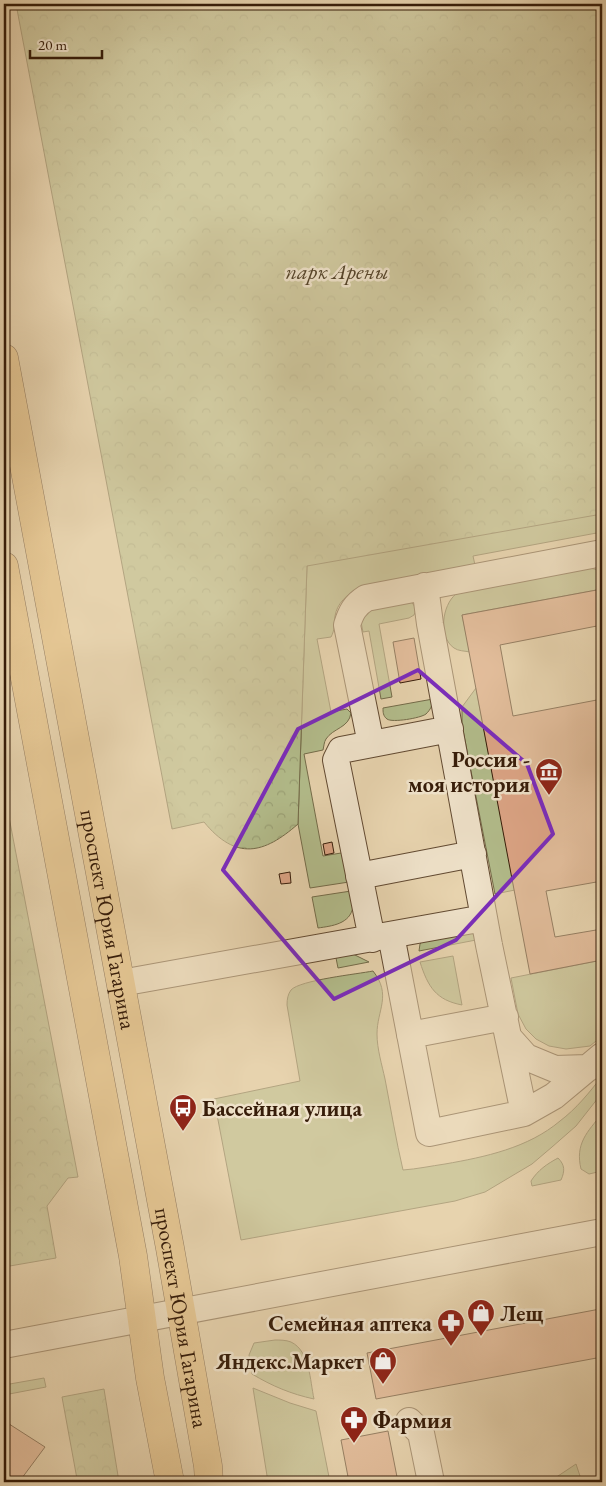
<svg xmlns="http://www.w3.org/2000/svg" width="606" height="1486" viewBox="0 0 606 1486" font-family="'EB Garamond',serif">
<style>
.grass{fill:#b3bd8c;stroke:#746c4a}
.forest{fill:url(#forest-crowns);stroke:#746c4a}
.building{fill:#dda586;stroke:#361c09}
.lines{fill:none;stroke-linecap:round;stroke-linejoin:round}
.minor-casing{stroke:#624a32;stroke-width:28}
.major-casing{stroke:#361c09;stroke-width:29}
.minor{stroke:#efe2ca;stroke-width:26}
.major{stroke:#e4ba77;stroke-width:28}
.marked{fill:none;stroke:#7b2cbf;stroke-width:4;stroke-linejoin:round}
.labels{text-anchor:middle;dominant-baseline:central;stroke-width:5;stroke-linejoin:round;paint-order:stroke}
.park-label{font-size:22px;font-style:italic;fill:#55442a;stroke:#efe2ca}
.poi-label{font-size:22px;font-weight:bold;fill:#361c09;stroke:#efe2ca;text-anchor:end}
.street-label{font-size:22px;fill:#361c09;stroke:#efe2ca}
</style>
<defs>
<pattern id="forest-crowns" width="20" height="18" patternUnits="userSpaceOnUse" patternTransform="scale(1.25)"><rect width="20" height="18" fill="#b3bd8c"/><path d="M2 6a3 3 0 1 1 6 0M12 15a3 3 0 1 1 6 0" fill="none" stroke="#9ba277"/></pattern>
</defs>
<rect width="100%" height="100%" fill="#e7d3ae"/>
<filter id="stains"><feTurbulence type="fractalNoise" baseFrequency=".004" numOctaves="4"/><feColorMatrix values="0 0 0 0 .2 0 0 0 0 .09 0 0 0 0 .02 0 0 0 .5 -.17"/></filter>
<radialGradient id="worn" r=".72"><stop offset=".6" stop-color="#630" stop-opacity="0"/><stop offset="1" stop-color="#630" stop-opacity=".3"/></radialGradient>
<path class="grass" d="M602 383V532L473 556 475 565 358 588C347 595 337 603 335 616 334 624 335 630 331 637L317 639 331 712 347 709 351 713C349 728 333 728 326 739 324 742 324 746 323 750L304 754 323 856 341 853 344 856 349 882 310 888 298 824 307 566Z
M590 568 602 571V589L462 615 470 652C465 651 458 651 454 648 438 637 442 605 456 594 458 592 461 591 463 590Z
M410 601C415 606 417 608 414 615L409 618 379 624 392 697 381 699 369 631 363 632 360 617 364 611Z
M476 688 515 890 495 894 462 725V707Z
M433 699C432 706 431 709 426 714 421 718 392 723 387 719 383 716 383 712 383 708Z
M351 891C352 896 354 902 353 907 350 924 332 926 318 928L312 897Z
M469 930 473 934 476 940 419 951 420 944 427 937Z
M335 953 353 954 369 962 338 968Z
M453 956 462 1005C436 1000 428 987 420 962Z
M602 960V1036L590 1046 566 1049 549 1046 536 1039 526 1029 518 1014 511 978Z
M373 971C392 995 377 1010 377 1034 377 1049 382 1065 385 1079 391 1110 396 1140 403 1170 417 1169 431 1166 445 1164 485 1157 528 1148 560 1121 576 1109 590 1092 602 1076V1093L576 1126 552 1147 532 1164 485 1192 455 1201 241 1240 214 1099 300 1081 287 1005C287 999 288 994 291 990 300 980 358 974 373 971Z
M602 1114V1171L589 1174 581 1169C575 1144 587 1132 602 1114Z
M558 1158C565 1165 565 1171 561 1180L532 1186 531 1181C538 1170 547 1164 558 1158Z
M275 1340C280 1340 286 1340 291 1342 310 1351 310 1381 314 1399 291 1394 272 1386 252 1374L249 1355 254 1343Z
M44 1378 46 1387 4 1395V1385Z
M253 1388 290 1403 316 1411 330 1482H268Z"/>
<path class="forest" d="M16 4H602V514L307 566 298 824C264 854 236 861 204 822L172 829Z
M4 791 78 1177 68 1178 47 1206 56 1258 4 1267Z
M104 1389 119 1482H57L77 1479 62 1397Z
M576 1464 582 1482H549Z"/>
<path class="building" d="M602 589V625L500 645 513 716 602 699V881L546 891 555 937 602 929V960L530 974 462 615Z
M414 638 421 679 400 683 393 642Z
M332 842 334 853 325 855 323 844Z
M290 872 291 883 281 884 279 874Z
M600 1309H602V1357L376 1399 367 1353Z
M4 1422H6L45 1447 19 1482H4Z
M388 1431 398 1482H349L341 1440Z"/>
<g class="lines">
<defs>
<path id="minor" d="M425 586 430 624 489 945 524 1113
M371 744 347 625C351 612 355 605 366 598L602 553
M359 876 473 854
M391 935 429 1133 524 1113 554 1096 602 1056
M372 939 336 760 341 750 450 729
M121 983 484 918
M410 1035 505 1017
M509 1038 526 1057 555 1069 588 1068
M4 1345 602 1232
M409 1421 421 1433 431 1482"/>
<g id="major">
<path id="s1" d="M4 358 170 1248 208 1466 209 1482"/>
<path d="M4 566 133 1256 150 1378 170 1482"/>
</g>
</defs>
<use href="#minor" class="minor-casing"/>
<use href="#major" class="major-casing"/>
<use href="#minor" class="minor"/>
<use href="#major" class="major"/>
</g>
<path d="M0 0H606V1486H0ZM418 670 527 764 553 834 456 940 334 999 223 870 298 729Z" fill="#e7d3ae" fill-opacity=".55" fill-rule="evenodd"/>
<path class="marked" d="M418 670 527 764 553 834 456 940 334 999 223 870 298 729Z"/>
<defs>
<symbol id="museum-pin" viewBox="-11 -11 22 30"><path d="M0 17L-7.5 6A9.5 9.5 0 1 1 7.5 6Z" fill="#8f2418" stroke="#efe2ca"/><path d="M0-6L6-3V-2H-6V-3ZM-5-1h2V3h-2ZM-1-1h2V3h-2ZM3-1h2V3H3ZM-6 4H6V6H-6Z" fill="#fff"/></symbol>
<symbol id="bus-pin" viewBox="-11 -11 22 30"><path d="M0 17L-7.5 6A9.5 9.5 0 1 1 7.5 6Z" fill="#8f2418" stroke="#efe2ca"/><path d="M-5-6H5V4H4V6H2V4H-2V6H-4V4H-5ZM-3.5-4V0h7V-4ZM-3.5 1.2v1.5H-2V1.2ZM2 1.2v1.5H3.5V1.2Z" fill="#fff"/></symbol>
<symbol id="shop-pin" viewBox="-11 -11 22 30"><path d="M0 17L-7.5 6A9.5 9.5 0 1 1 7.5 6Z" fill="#8f2418" stroke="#efe2ca"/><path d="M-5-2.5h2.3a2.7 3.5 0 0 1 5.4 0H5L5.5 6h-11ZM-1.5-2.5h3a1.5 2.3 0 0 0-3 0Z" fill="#fff"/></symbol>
<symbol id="pharmacy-pin" viewBox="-11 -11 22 30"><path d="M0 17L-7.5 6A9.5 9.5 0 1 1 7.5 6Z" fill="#8f2418" stroke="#efe2ca"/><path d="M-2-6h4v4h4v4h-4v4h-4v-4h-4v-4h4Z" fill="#fff"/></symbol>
</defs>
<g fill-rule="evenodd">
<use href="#museum-pin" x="533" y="756" width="32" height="43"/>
<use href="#bus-pin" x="167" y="1092" width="32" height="43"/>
<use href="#shop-pin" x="465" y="1297" width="32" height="43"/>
<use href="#pharmacy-pin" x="435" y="1307" width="32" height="43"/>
<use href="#shop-pin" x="367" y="1345" width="32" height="43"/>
<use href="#pharmacy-pin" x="338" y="1404" width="32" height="43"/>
</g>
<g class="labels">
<g class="park-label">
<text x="337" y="271">парк Арены</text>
</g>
<g class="poi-label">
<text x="530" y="759">Россия -<tspan x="530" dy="25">моя история</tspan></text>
<text x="202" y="1108" text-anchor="start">Бассейная улица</text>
<text x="500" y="1313" text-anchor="start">Лещ</text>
<text x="432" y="1323">Семейная аптека</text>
<text x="364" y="1361">Яндекс.Маркет</text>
<text x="373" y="1420" text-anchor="start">Фармия</text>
</g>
<g class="street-label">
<text stroke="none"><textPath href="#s1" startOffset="571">проспект Юрия Гагарина</textPath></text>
<text stroke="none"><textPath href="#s1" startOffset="976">проспект Юрия Гагарина</textPath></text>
</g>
</g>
<rect width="606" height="1486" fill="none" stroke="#e7d3ae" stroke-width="20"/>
<rect x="5" y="5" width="596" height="1476" fill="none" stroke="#361c09" stroke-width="2.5"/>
<rect x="10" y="10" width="586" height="1466" fill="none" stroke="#361c09"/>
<path d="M30 50v8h72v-8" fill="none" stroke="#361c09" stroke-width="2.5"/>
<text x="38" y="50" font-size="15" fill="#361c09" stroke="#efe2ca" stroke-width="4" paint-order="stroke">20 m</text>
<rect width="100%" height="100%" filter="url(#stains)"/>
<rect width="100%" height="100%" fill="url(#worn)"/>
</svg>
